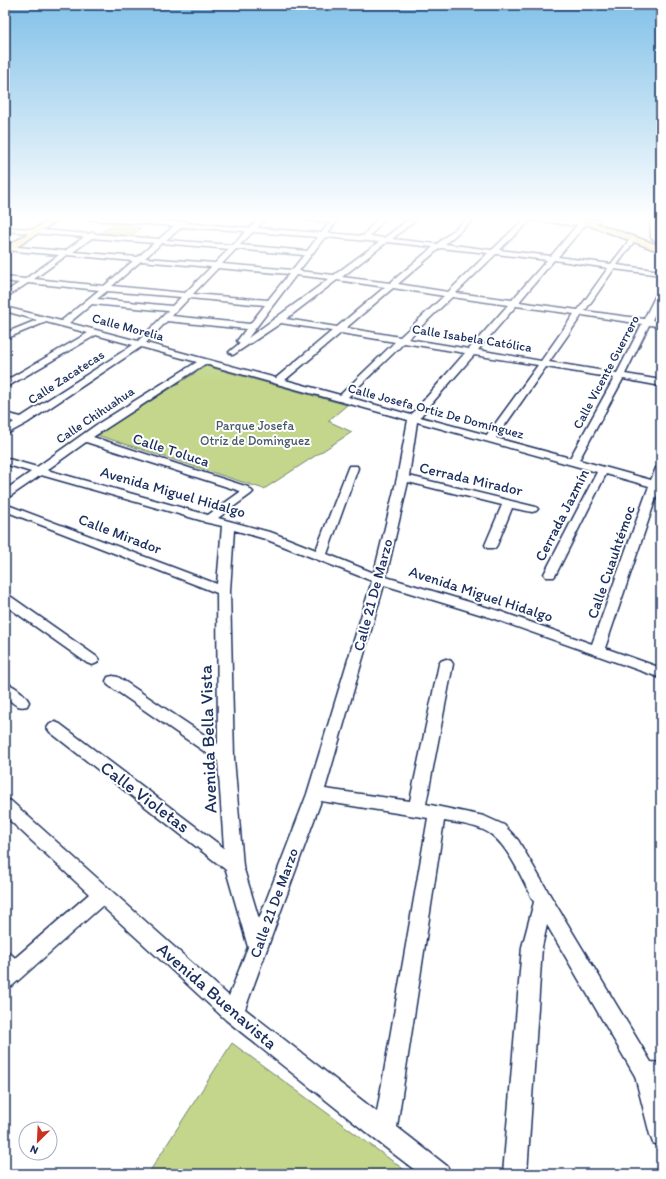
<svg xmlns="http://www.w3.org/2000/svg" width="666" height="1179" viewBox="0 0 666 1179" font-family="Itim,sans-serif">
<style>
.green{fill:#c4d68b;stroke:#708274}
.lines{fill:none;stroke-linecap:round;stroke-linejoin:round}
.minor-casing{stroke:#1b2f5e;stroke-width:3}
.major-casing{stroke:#1b2f5e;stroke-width:3}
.minor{fill:#fff;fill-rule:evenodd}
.major{fill:#fbdf96;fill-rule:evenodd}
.labels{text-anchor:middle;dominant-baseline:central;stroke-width:4;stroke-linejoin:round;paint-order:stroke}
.far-street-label{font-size:13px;fill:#1b2f5e;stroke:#fff}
.far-park-label{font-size:13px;fill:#455969;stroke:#fff}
.street-label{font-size:15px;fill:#1b2f5e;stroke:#fff}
.near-street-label{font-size:18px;fill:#1b2f5e;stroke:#fff}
</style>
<rect width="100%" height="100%" fill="#fff"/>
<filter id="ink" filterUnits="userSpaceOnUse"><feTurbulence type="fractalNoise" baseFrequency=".025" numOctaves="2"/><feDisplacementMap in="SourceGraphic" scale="8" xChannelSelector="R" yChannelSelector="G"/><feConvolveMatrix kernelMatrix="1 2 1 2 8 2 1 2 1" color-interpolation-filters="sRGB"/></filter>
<g filter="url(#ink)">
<path class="green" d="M115 222 131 223 127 226 141 228 129 238 98 235Z
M206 366 347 405 328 421 352 432 264 489 97 435Z
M232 1043 410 1174H148Z"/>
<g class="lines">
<defs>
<path id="minor" d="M88 218H119L179 222 183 220 185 221 186 223 250 228 259 218H266L257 228 321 233 330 222 305 220 302 218H339L328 233 363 236 378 218H385L370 236 384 238 411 218H418L392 239 437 244 468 218H475L445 244 492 250 525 218H546L570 221 597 219 599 220V222L586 224 558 257 611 264 631 238 633 237 636 239 617 265 661 271V275L614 269 585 311 644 319 657 293 661 291V301L652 320 661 322V326L649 325 625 374 661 380V386L623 379 579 460 651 480 656 468 661 465V489H659L605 648 661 668V678L489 617 384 585 325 789 410 801 439 664 441 661 446 659 451 661 453 664 426 804 484 816 504 825 518 840 550 895 651 1062 661 1063V1085H659L661 1092V1146L653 1143 650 1135 635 1076 547 925 542 947 527 1174H503L522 947 534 902C523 881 510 849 492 835 479 825 460 824 444 821L397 1127 447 1166 451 1174H420L377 1141 226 1020 102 906 12 986 5 988V952L12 955 15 958 89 894 5 816V799L11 801 229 996 248 947 226 870 50 732 47 728 50 724 55 722 60 724 224 848 218 761 108 685 106 681 108 677 113 676 118 677 218 744 217 593 5 511V504L217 584 222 526 204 522 203 521 41 475 9 497 5 498V490L31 472 5 464V458L37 467 96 425 197 362 141 347 27 423 5 435V428L14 422 5 419V413L21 417 133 345 96 335 5 388V381L88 333 46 322 5 339V333L37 320 5 311V307L61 321 99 290 28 283 5 298V292L19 283 5 281V277L25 279 59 255 5 250V246L65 251 84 237 5 231V227L89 234 93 232 96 234 159 239 174 226 91 220ZM531 220 570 225 578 224 551 256 499 250ZM182 227 246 231 233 245 166 240ZM253 232 318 237 307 251 240 245ZM325 237 379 242 334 275 299 271ZM92 238 154 243 138 257 73 252ZM387 242 433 247 390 283 342 277ZM162 243 229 249 215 263 145 258ZM440 248 488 253 448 292 398 284ZM236 249 304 255 292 270 222 264ZM496 254 547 260 512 300 456 293ZM67 255 133 261 104 286 34 279ZM554 260 608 268 578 310 519 302ZM141 261 211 267 185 293 112 286ZM218 268 289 274 268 300 193 294ZM296 275 329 279 248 338ZM337 280 385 287 337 327 286 319ZM393 288 444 296 400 337 346 328ZM107 291 181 297 172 306 97 299ZM452 297 508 305 469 349 408 339ZM189 298 265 305 250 324 172 316ZM92 304 168 311 138 341 69 323ZM516 306 574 314 541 361 478 350ZM582 315 642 324 617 373 549 362ZM167 321 246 329 237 341 240 343 229 352 233 355 281 323 332 331 276 378 146 343ZM341 333 395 342 340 395 285 380ZM404 343 465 353 411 415 348 397ZM474 355 538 365 487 435 420 417ZM205 364 408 420 397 478 374 573 327 554 358 468 357 466H349L348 468 316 550 273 533 218 518 251 494 253 492 248 487 93 437ZM546 367 614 378 570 458 496 438ZM417 422 597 472 544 574 546 577H554L556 574 606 474 649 486 592 644 499 611 386 577 408 482 502 505 485 545 487 548H495L497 545 512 508 532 512 536 511 538 509 536 507 409 476ZM86 442 240 491V492L208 515 47 470ZM234 530 265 539 372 581 307 794 259 919 243 866 234 758 230 591ZM321 801 428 818 377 1112 245 1009Z
M650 218H656L657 237 661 239V244L651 238Z
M5 595 10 596 97 657 99 660 97 663 92 665 87 663 5 605Z
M5 683C14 685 25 694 29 702L27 706C17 709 12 702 5 696Z"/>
<path id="major" d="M51 218H61L5 255V248Z
M569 218H581L661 246V252Z"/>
</defs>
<use href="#minor" class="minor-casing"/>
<use href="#major" class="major-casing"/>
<use href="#minor" class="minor"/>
<use href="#major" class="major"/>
</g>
</g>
<linearGradient id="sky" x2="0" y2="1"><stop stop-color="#82c1e8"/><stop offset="0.57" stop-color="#fff"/><stop offset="1" stop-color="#fff" stop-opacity="0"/></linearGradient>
<rect width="666" height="383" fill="url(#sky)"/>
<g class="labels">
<g class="far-street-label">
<text transform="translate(128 327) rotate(15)">Calle Morelia</text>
<text transform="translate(472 338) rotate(9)">Calle Isabela Católica</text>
<text transform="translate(606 372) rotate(-62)">Calle Vicente Guerrero</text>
<text transform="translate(66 377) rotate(-33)">Calle Zacatecas</text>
<text transform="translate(436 411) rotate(15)">Calle Josefa Ortiz De Domínguez</text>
<text transform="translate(95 415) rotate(-34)">Calle Chihuahua</text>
</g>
<g class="far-park-label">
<text x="255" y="425">Parque Josefa<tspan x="255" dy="15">Otríz de Dominguez</tspan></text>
</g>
<g class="street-label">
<text transform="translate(171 450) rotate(18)">Calle Toluca</text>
<text transform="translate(471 479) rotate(13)">Cerrada Mirador</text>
<text transform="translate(173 492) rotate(16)">Avenida Miguel Hidalgo</text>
<text transform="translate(562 515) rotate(-63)">Cerrada Jazmín</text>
<text transform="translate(120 534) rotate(21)">Calle Mirador</text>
<text transform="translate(611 562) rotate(-71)">Calle Cuauhtémoc</text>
<text transform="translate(481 594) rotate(18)">Avenida Miguel Hidalgo</text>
<text transform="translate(373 595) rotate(-75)">Calle 21 De Marzo</text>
<text transform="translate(274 903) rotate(-70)">Calle 21 De Marzo</text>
</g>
<g class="near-street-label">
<text transform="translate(208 739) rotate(-92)">Avenida Bella Vista</text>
<text transform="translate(145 797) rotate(37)">Calle Violetas</text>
<text transform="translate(217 996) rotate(41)">Avenida Buenavista</text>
</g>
</g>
<rect width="666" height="1179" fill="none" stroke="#fff" stroke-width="20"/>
<rect x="10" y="10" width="646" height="1159" fill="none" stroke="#1b2f5e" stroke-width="1.5" filter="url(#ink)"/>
<g transform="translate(38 1141) rotate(204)"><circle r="19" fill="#ffffff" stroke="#a4acbf"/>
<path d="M0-3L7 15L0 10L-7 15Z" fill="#c8321e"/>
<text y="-6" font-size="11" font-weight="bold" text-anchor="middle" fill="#1b2f5e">N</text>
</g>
</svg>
